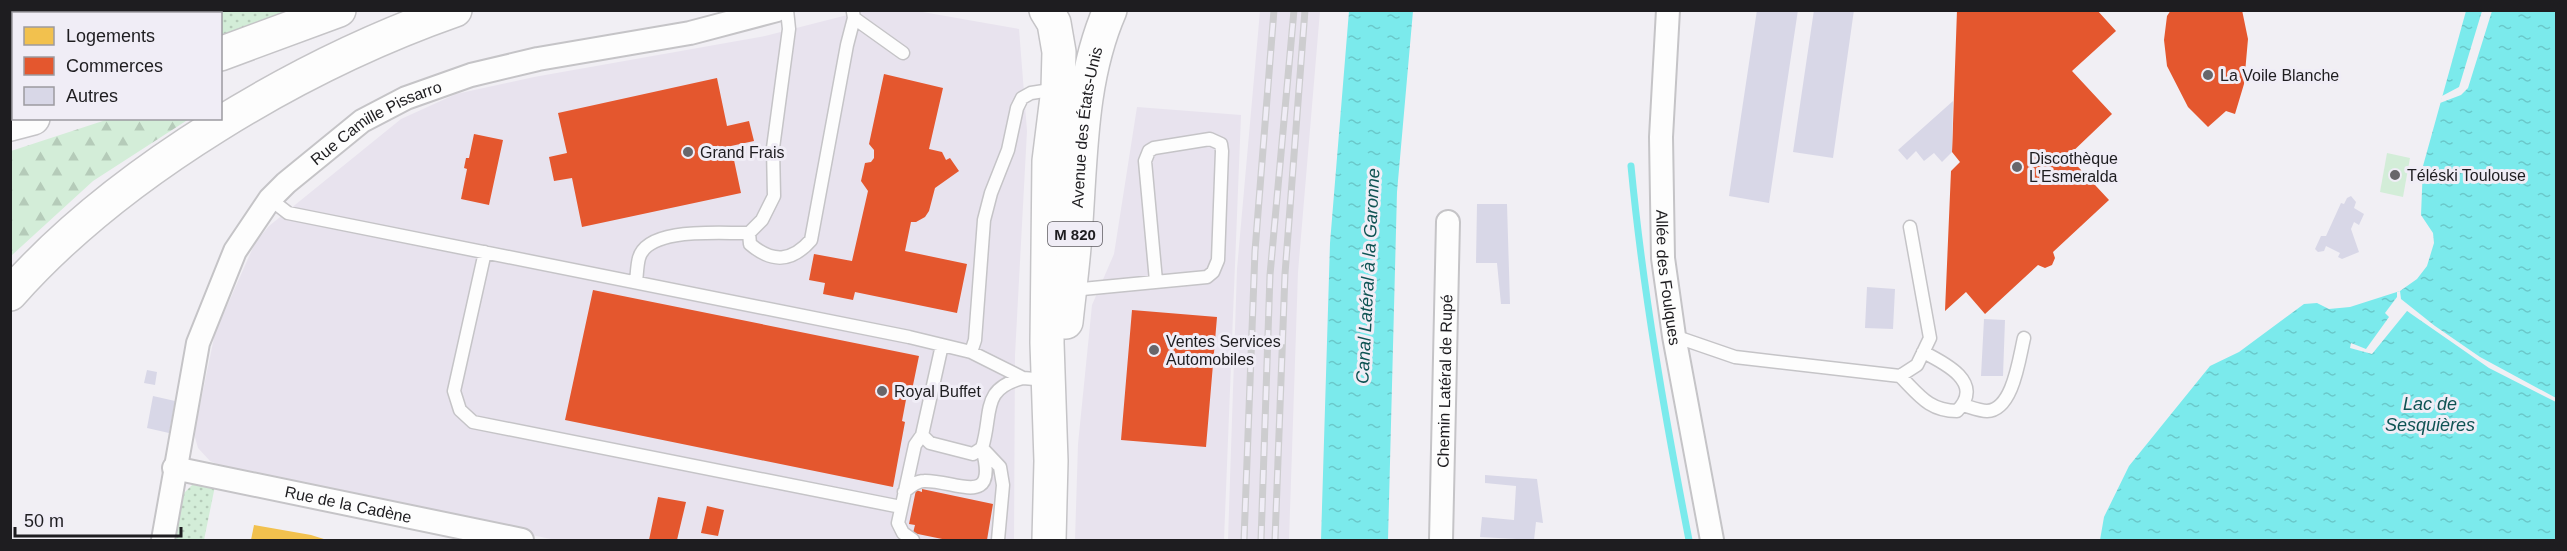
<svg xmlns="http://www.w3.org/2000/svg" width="2567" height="551" viewBox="0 0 2567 551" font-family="Arial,sans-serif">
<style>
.built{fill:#e8e3ee}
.grass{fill:url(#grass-dots)}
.forest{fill:url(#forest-firs)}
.green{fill:#d3edd8}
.water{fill:url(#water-ripples)}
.pier{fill:#f1eff4}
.homes{fill:#f2c14e}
.shops{fill:#e4572e}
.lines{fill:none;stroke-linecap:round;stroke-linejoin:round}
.stream{stroke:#7beaec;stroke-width:7}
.building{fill:#d8d7e7}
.lane-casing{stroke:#c5c4c7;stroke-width:15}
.street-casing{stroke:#c5c4c7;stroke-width:26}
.primary-casing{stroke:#c5c4c7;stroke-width:36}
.highway-casing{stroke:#c5c4c7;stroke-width:36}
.lane{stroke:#fdfdfd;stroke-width:12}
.street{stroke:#fdfdfd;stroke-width:22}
.primary{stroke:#fdfdfd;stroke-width:33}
.highway{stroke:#fdfdfd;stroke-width:33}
.rail-casing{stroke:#cdcdcf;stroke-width:7}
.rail{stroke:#f0edf6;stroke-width:4.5;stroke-dasharray:14;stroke-linecap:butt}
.poi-dot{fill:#68666a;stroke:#f0edf6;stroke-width:2}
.labels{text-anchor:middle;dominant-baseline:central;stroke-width:6;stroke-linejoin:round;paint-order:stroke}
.shield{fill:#f0edf6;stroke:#5d5b60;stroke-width:1.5}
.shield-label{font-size:15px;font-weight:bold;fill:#1e1d20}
.poi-label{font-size:16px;fill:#1e1d20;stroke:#f0edf6;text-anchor:start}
.street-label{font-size:16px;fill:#1e1d20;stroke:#f0edf6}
.water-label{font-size:18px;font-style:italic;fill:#0e5353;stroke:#f0edf6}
</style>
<defs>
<pattern id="grass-dots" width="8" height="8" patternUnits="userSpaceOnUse" patternTransform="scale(1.5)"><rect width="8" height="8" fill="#d3edd8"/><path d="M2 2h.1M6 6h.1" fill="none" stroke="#b5cbb9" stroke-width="1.8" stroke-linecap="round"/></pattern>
<pattern id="forest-firs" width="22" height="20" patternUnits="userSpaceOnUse" patternTransform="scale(1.5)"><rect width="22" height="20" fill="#d3edd8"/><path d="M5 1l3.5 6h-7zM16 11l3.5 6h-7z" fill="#b5cbb9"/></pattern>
<pattern id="water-ripples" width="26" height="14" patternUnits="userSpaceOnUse" patternTransform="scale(1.5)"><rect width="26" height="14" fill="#7beaec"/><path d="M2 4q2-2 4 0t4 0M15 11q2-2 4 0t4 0" fill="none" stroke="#6ac8ca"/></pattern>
</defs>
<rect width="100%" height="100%" fill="#f1eff4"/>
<path class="built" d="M863 11H917L1019 29 1027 131 1015 355 1014 540H556L247 477 210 461 198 448 194 434 215 333 255 243 269 226 401 119 456 94 534 77 765 36Z
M1260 11H1320L1298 272 1289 540H1228L1237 269Z
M1137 107 1241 115 1224 540H1075L1078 444 1092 305 1114 254Z"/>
<path class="grass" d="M190 10 296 11 221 39 220 14H186Z
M193 484 215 486 204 540H174L182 495Z"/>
<path class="forest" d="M10 11 11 10 190 11 186 14H14L13 55 11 54Z
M112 118 189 119 93 181 11 256V151Z"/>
<path class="green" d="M2387 153 2410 158 2403 197 2380 192Z"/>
<path class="water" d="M1349 11H1413L1397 192 1388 540H1321L1330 243Z
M2466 11H2556V540H2100L2104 517 2129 466 2210 366 2239 352 2304 304 2317 303 2329 309 2350 307 2400 291 2417 279 2427 266 2434 243 2433 233 2421 215 2423 166Z"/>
<path class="pier" d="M2482 11H2492L2468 88 2461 95 2440 103 2442 96 2459 87Z
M2400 291 2401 299 2435 326 2480 357 2556 398V402L2489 368 2407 311 2372 354 2350 348 2351 343 2366 349 2389 317 2385 313 2397 297V292Z"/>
<path class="homes" d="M254 525 311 535 327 540H251Z"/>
<path class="shops" d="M1957 10H2097L2116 31 2072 71 2112 114 2068 156 2109 200 2053 252 2055 258 2052 265 2045 268 2038 265 1985 314 1966 292 1945 311 1951 171 1960 162 1952 152Z
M2171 10H2242L2248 39 2244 84 2235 114 2226 111 2208 127 2188 107 2167 66 2164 40 2167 16Z
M884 74 943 88 929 149 942 152 946 160 950 158 959 171 935 188 929 211 925 217 916 222H911L905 251 967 264 957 313 855 292 853 300 823 294 825 283 809 280 814 254 852 261 868 191 861 181 865 163 871 162 874 158V150L869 144Z
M717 78 727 126 749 121 754 141 731 146 741 193 582 227 572 178 554 181 549 157 567 153 558 113Z
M474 134 503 140 489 205 461 199 467 169 464 168 466 158H469Z
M593 290 919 356 912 390 908 389 902 421 905 422 893 487 565 420Z
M1132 310 1217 317 1206 447 1121 440Z
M922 489 993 504 987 540H947L913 533 915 525 909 524 916 490 922 492Z
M658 497 686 502 677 540H649Z
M707 506 724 510 718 536 701 533Z"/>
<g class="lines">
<path class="stream" d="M1631 166C1643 292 1665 417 1689 540"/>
</g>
<path class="building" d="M1757 10H1798L1769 203 1729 196Z
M1814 10H1854L1833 158 1793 152Z
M1953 101 1952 152 1942 162 1934 153 1924 161 1916 151 1907 160 1898 150Z
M2351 196 2356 202 2354 208 2364 214 2359 225 2354 222 2351 229 2359 252 2342 259 2338 257 2340 253 2326 246 2324 251 2318 252 2315 249 2321 236H2326L2341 203 2344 204 2347 198Z
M1477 204H1507L1510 304H1501L1497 263H1476Z
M1867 287 1895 289 1893 329 1865 328Z
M1984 319 2005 320 2003 376H1981Z
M147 370 157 372 155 385 144 383Z
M153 396 175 401 169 433 147 428Z
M1485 475 1537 479 1543 523 1536 522 1534 540 1480 537 1482 517 1514 520 1516 486 1485 483Z"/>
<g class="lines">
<defs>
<path id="lane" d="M787 10 789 29 773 148 774 196 762 220 749 233 750 244C772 263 792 262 811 240L847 45 854 18
M853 12 854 18 903 53
M270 199 288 213 909 337 971 352 1023 378 1047 380
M485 252 454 391 460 410 473 422 901 507
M636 282C637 274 637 265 639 258 648 226 722 234 749 233
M1072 290 1207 277 1213 272 1218 260 1222 151 1221 144 1210 139 1154 148 1149 151 1145 161 1156 281
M1674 336 1735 357 1900 376 1917 365 1930 338 1910 227
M942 345 922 435 930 443 973 454 982 448C993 413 980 389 1023 378
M971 352 975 340 984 220 991 193 1008 150 1017 108 1022 98 1031 93 1057 89
M1900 376C1919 395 1929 411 1957 411 1985 383 1945 363 1923 352
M1963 405C1970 407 1980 411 1987 411 2013 410 2019 359 2024 338
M984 450 1000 467 1003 485 998 540
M904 492C910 487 916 481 924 481 956 480 999 510 982 448
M913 540 903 533 898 523 915 445 922 435"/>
<g id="street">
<path id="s1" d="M1668 10 1661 137 1663 258 1674 336 1712 540"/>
<path id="s2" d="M174 468 522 540"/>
<path id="s3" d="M163 540 198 343 235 251 270 199 286 183 362 121 406 98 471 75 538 59 690 33 777 10"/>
<path id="s4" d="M1441 540 1448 222"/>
</g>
<g id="primary">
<path d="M1046 10 1054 23 1059 52 1058 89 1049 161 1047 343 1051 461 1049 540"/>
<path id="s5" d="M1066 322C1069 293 1073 264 1075 235 1081 160 1079 81 1110 10"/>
</g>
<path id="highway" d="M220 54 339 10
M10 124 33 118
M10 294C119 171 301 64 455 10"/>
</defs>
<use href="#lane" class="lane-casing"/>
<use href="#street" class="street-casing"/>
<use href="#primary" class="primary-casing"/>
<use href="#highway" class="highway-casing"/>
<use href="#lane" class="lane"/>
<use href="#street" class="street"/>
<use href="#primary" class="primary"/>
<use href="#highway" class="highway"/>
<defs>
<path id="rail" d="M1244 540 1255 251 1274 10
M1261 540 1270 275 1294 10
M1275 540 1285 274 1305 10"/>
</defs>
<use href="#rail" class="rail-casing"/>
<use href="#rail" class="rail"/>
</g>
<g class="poi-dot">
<circle cx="2208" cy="75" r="6"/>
<circle cx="688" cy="152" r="6"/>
<circle cx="2017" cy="167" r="6"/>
<circle cx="2395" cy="175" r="6"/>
<circle cx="1154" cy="350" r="6"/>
<circle cx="882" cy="391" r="6"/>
</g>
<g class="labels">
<rect class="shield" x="1048" y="222" width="54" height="24" rx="4.5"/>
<g class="shield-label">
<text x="1075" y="234">M 820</text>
</g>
<g class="poi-label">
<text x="2220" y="75">La Voile Blanche</text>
<text x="700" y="152">Grand Frais</text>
<text x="2029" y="158">Discothèque<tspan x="2029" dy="18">L'Esmeralda</tspan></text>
<text x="2407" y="175">Téléski Toulouse</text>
<text x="1166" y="341">Ventes Services<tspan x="1166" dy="18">Automobiles</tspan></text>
<text x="894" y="391">Royal Buffet</text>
</g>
<g class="street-label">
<text stroke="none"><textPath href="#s3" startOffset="494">Rue Camille Pissarro</textPath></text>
<text stroke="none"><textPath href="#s5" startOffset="196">Avenue des États-Unis</textPath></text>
<text stroke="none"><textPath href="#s1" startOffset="268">Allée des Foulques</textPath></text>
<text stroke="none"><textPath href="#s4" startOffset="159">Chemin Latéral de Rupé</textPath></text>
<text stroke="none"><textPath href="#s2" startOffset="178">Rue de la Cadène</textPath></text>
</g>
<g class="water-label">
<text transform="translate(1368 276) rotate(-87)">Canal Latéral à la Garonne</text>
<text x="2430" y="404">Lac de<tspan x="2430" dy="21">Sesquières</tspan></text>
</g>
</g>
<rect width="2567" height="551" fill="none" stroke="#1e1d20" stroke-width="24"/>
<rect x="12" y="12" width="210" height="108" fill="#f0edf6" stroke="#9c9aa0" stroke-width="1.5"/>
<rect x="24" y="27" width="30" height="18" fill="#f2c14e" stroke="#9c9aa0" stroke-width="1.5"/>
<text x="66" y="42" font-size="18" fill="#1e1d20">Logements</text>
<rect x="24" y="57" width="30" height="18" fill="#e4572e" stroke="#9c9aa0" stroke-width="1.5"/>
<text x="66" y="72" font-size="18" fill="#1e1d20">Commerces</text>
<rect x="24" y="87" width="30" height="18" fill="#d8d7e7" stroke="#9c9aa0" stroke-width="1.5"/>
<text x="66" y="102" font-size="18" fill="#1e1d20">Autres</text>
<path d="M15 527v9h166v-9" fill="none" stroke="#1e1d20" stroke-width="3"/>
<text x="24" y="527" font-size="18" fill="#1e1d20" stroke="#f0edf6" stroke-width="4.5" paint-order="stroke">50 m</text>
</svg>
